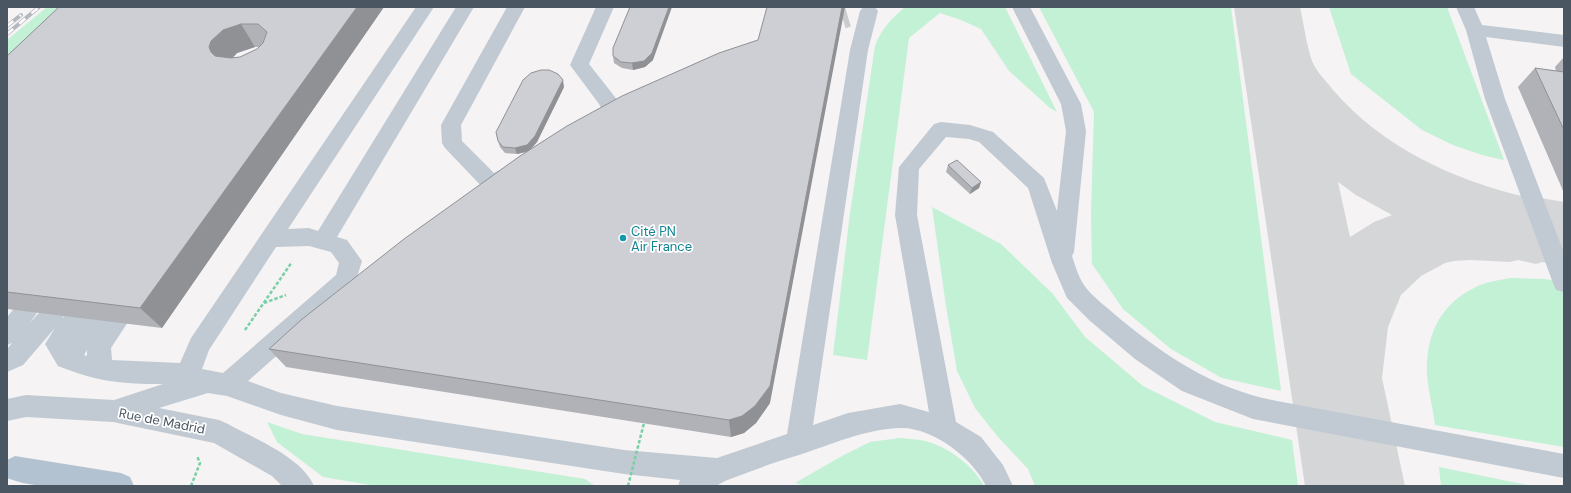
<svg xmlns="http://www.w3.org/2000/svg" width="1571" height="493" viewBox="0 0 1571 493" font-family="'DM Sans',sans-serif">
<style>
.green{fill:#c3f1d5}
.lines{fill:none;stroke-linecap:round;stroke-linejoin:round}
.taxiway{fill:#d5d6d8;fill-rule:evenodd}
.minor-tunnel{stroke:#caccce;stroke-width:20;stroke-dasharray:20 10;stroke-linecap:butt}
.path{stroke:#7ad0a6;stroke-width:2.5;stroke-dasharray:3.5 2;stroke-linecap:butt}
.minor{fill:#c1cad2;fill-rule:evenodd}
.major{fill:#b3c2d1;fill-rule:evenodd}
.rail-casing{stroke:#b5b8bd;stroke-width:4}
.rail{stroke:#fff;stroke-width:2.5;stroke-dasharray:8;stroke-linecap:butt}
.path-bridge{stroke:#7ad0a6;stroke-width:2.5;stroke-dasharray:3.5 2;stroke-linecap:butt}
.wall{fill:#b0b2b7;fill-rule:evenodd}
.shaded-wall{fill:#909195}
.building{fill:#cdcfd5;stroke:#909195;fill-rule:evenodd}
.culture-dot{fill:#0f9aa8;stroke:#fff;stroke-width:1.5}
.labels{text-anchor:middle;dominant-baseline:central;stroke-width:3.5;stroke-linejoin:round;paint-order:stroke}
.culture-label{font-size:13px;fill:#0d838f;stroke:#fff;text-anchor:start}
.street-label{font-size:13px;fill:#4a5661;stroke:#fff}
</style>
<rect width="100%" height="100%" fill="#f5f3f3"/>
<path class="green" d="M47 7H65L7 58V40Z
M905 7H1005L1057 112 1050 108 1009 71 981 29 961 20 940 13 909 38 867 360 833 355 850 213 875 46C881 29 891 19 905 7Z
M1039 7H1231L1281 391 1222 378 1171 349 1123 309 1092 264 1091 215 1094 112Z
M1329 7H1447L1504 160 1482 155 1453 145 1422 130 1351 74Z
M932 207 1001 244 1052 293 1085 337 1143 386 1215 422 1292 440 1298 486H1035L1028 469 998 437 975 408 957 371 946 306Z
M1510 278 1544 279 1564 282V447L1435 425C1433 408 1428 390 1427 373 1426 333 1441 303 1478 286 1487 282 1500 280 1510 278Z
M267 422 302 434 585 479 595 486H376L323 477 277 442Z
M900 438C908 439 917 439 925 441 948 447 973 465 984 486H806L795 483 842 456 870 442Z
M1439 467 1532 486H1441Z"/>
<g class="lines">
<path class="taxiway" d="M1234 7H1300C1304 24 1306 44 1312 61 1316 71 1326 81 1333 90 1384 149 1456 181 1530 198L1535 197 1564 202V266L1542 262 1536 264 1518 260 1510 262 1471 260 1454 261 1445 263 1421 276 1401 295 1388 327 1382 378 1405 486H1305ZM1338 182 1356 195 1392 215 1374 222 1350 237Z"/>
<path class="minor-tunnel" d="M814 27 848 17"/>
<path class="path" d="M264 303 286 295
M245 330 292 262
M191 486 200 463 197 456"/>
<path class="minor" d="M416 7H434L288 229 309 228 318 231 456 7H474L337 237 347 240 362 261 354 287 248 381 281 393 337 406 624 450 717 458 787 434 850 50 860 11 863 7H875L878 11 868 50 813 425 848 413 900 404 929 412 895 215 899 167 934 124 941 122 970 125 993 132 1044 178 1057 211 1066 131 1061 104 1012 7H1030L1081 104 1086 131 1074 252 1072 256C1075 265 1078 276 1084 285 1092 297 1108 308 1119 318 1168 358 1214 389 1277 401L1564 454V478L1253 419 1182 391 1135 359 1089 320 1067 298 1052 263 1028 188 979 142 969 139 946 137 919 169 917 215 956 422 981 437 1003 465 1013 486H986C973 458 931 426 899 428 862 430 833 444 799 455 774 462 749 472 725 481L716 486H678L680 480 624 474 337 430 281 415 227 396 208 393 159 408 219 420 228 424C255 439 302 457 314 486H282L272 476 214 443 113 422 26 417 7 421V399L26 395 114 400 163 384C121 384 98 382 58 366L45 344 55 328 23 365 7 372V349L12 343 7 345V317L18 304 26 301 34 304 38 311 30 323C40 312 45 303 60 308L64 315 62 319C69 310 73 307 84 311L86 314 95 310 103 313 106 318C111 311 117 312 124 315L128 322 111 348 112 360 180 363 191 338ZM309 246 331 252 339 263 336 275 223 373 202 369 209 350 276 247ZM87 350V356L84 355Z
M507 7H525L461 125 462 141 494 173 512 164 519 167 522 172C516 184 499 195 486 191L445 148 442 143 441 125Z
M596 7H614L589 64 615 97 622 111 619 116 612 118 605 116 599 104 570 65Z
M1456 7H1474L1482 25 1564 35V47L1486 37 1505 99 1564 253V292L1556 290 1553 283 1485 99 1466 30Z"/>
<path class="major" d="M15 456 121 473 130 477 134 486C97 486 41 492 7 478V460Z"/>
<defs>
<path id="rail" d="M7 26 21 15
M7 34 39 7"/>
</defs>
<use href="#rail" class="rail-casing"/>
<use href="#rail" class="rail"/>
<path class="path-bridge" d="M628 486 644 423"/>
</g>
<path class="wall" d="M59 7H384L162 328 7 309V56ZM255 47H259L257 49 240 57 233 58 237 53Z
M613 56 653 60 645 67 633 70 622 68 614 63Z
M1564 57V193L1518 87 1535 68 1556 71 1555 67Z
M564 87 537 142 531 149 770 403 756 423 744 433 731 437 286 367 269 349 526 152 517 154 505 153 500 147 498 141Z
M948 165 981 182 979 188 970 194 946 172Z"/>
<path class="shaded-wall" d="M357 7H384L162 328 140 308Z
M669 7H672L653 60 645 67 633 70 632 63Z
M842 7H845L770 403 756 423 744 433 731 437 729 420Z
M241 24 255 47 237 53 226 64 211 52 209 47 211 41 223 30Z
M563 80 564 87 537 142 529 151 517 154 515 148Z
M981 182 979 188 970 194 972 188Z"/>
<path class="building" d="M59 7H357L140 308 7 292V56ZM241 24H258L267 32 263 43 257 49 240 57 231 58 215 56 211 52 209 47 211 41 223 30Z
M630 7H669L652 53 644 61 632 63 621 62 613 56V48Z
M767 7H842L770 386 755 406 742 416 729 420 269 349 301 320 404 239 520 156 567 126 622 96 719 53 758 40Z
M1535 68 1564 72V130Z
M541 70H549L558 74 563 80 535 136 527 145 515 148 503 147 498 141 496 132 523 80 531 73Z
M957 160 981 182 972 188 948 165Z"/>
<circle class="culture-dot" cx="623" cy="238" r="4"/>
<g class="labels">
<g class="culture-label">
<text x="631" y="231">Cité PN<tspan x="631" dy="15">Air France</tspan></text>
</g>
<g class="street-label">
<text transform="translate(162 421) rotate(11)">Rue de Madrid</text>
</g>
</g>
<rect width="1571" height="493" fill="none" stroke="#4a5661" stroke-width="16"/>
</svg>
